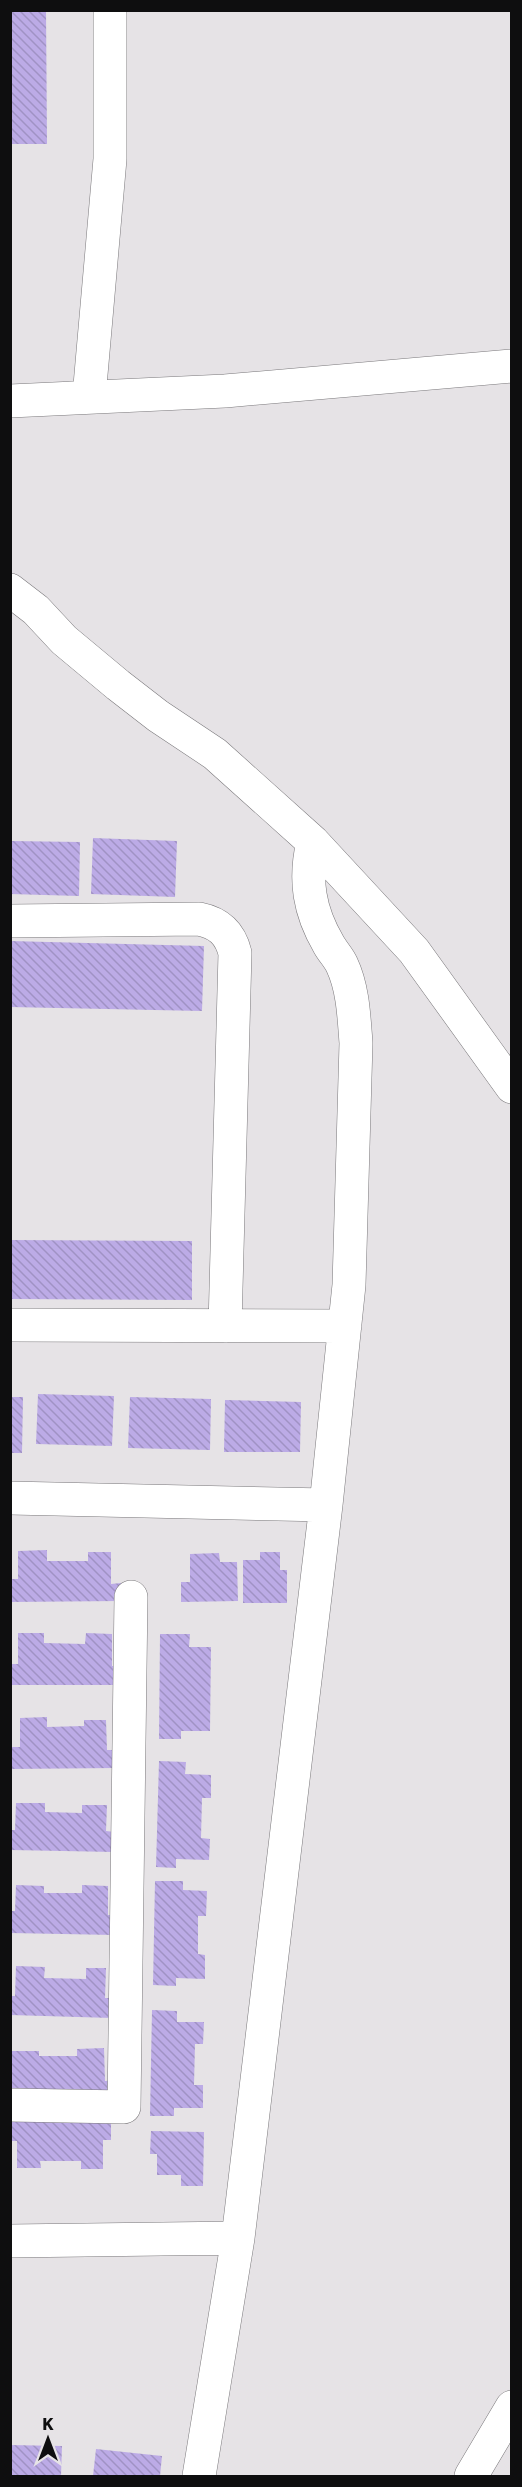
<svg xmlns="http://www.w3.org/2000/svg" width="522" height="2487" viewBox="0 0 522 2487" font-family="'Golos Text',sans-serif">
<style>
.building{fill:url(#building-back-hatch)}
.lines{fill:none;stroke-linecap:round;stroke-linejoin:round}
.minor-casing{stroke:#7a787b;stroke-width:34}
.minor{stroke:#fff;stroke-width:33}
</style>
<defs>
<pattern id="building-back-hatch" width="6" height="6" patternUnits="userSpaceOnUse" patternTransform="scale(1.5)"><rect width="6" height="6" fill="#bcabe6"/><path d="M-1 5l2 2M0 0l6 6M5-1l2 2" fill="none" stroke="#a092c4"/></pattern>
</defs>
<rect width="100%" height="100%" fill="#e6e3e6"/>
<path class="building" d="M10 10H46L47 144H10Z
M93 838 177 841 175 897 91 894Z
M10 841 80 842 79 896 10 894Z
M10 941 204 946 202 1011 10 1007Z
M10 1240 192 1241V1300L10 1299Z
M38 1394 114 1396 112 1446 36 1444Z
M10 1397H23L22 1453H10Z
M130 1397 211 1399 210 1450 128 1448Z
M225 1400 301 1402 300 1452H224Z
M47 1550V1561H88V1552H111V1584L121 1583V1601L10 1602V1579H18V1551Z
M260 1552H280V1570H287V1603H243V1560H260Z
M219 1553 220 1562H237L238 1601 181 1602V1582H190V1554Z
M18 1633H44V1643L85 1644 86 1633 112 1634V1666H119V1685H10V1664H18Z
M160 1634H190L189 1647H211L210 1731H181V1739H159Z
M47 1717V1727L84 1726V1720H106L107 1750H116V1768L10 1769V1747H20V1718Z
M159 1761 186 1762 185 1774 211 1775V1798H202L201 1838 210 1839 209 1860 176 1859V1868L156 1867Z
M16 1803H45V1812L82 1813V1805H107L106 1831 115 1832 114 1852 11 1850V1830H15Z
M155 1881H183V1890L207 1891 206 1916H198V1954L205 1955V1979L176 1978V1986L153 1985Z
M16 1885 44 1886V1893H82V1885L108 1886V1915H114V1935L10 1933V1911H15Z
M16 1966 45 1967 44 1978 86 1979V1968H106L105 1998H113L112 2018 10 2015V1996H15Z
M152 2010 177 2011V2022H204L203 2044H195L194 2085H203V2108H174V2116H150Z
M104 2048 105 2081 117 2080V2099L10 2100 11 2051H39V2056H77V2049Z
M111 2118V2140H103V2169H81V2161H40L41 2168H17V2141H10V2119Z
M151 2131 204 2132 203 2186H181V2175H157V2154H150Z
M10 2445 62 2446 61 2476H10Z
M96 2449 162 2456 160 2476H93Z"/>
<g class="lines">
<defs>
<path id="minor" d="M89 397 110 159V10
M10 401 225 391 512 366
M10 590 36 610 64 640 118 685 158 716 215 754 313 842 414 951 512 1087
M10 921 199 919C219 923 230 933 235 953L225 1326
M10 1325 345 1326
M10 1498 326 1505
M10 2105 124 2107 131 1597
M10 2241 238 2238
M199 2476 238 2238 326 1505 349 1285 356 1043C354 1017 353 988 342 965 339 958 333 952 329 945 309 911 304 880 313 842
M471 2476 512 2407"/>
</defs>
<use href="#minor" class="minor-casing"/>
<use href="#minor" class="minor"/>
</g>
<rect width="522" height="2487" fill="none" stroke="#0e0e0f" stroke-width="24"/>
<g transform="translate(48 2439)" stroke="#e6e3e6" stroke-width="4.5" paint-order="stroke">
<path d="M0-4.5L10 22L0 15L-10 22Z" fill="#0e0e0f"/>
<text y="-9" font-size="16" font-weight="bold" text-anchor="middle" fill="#0e0e0f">K</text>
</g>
</svg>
